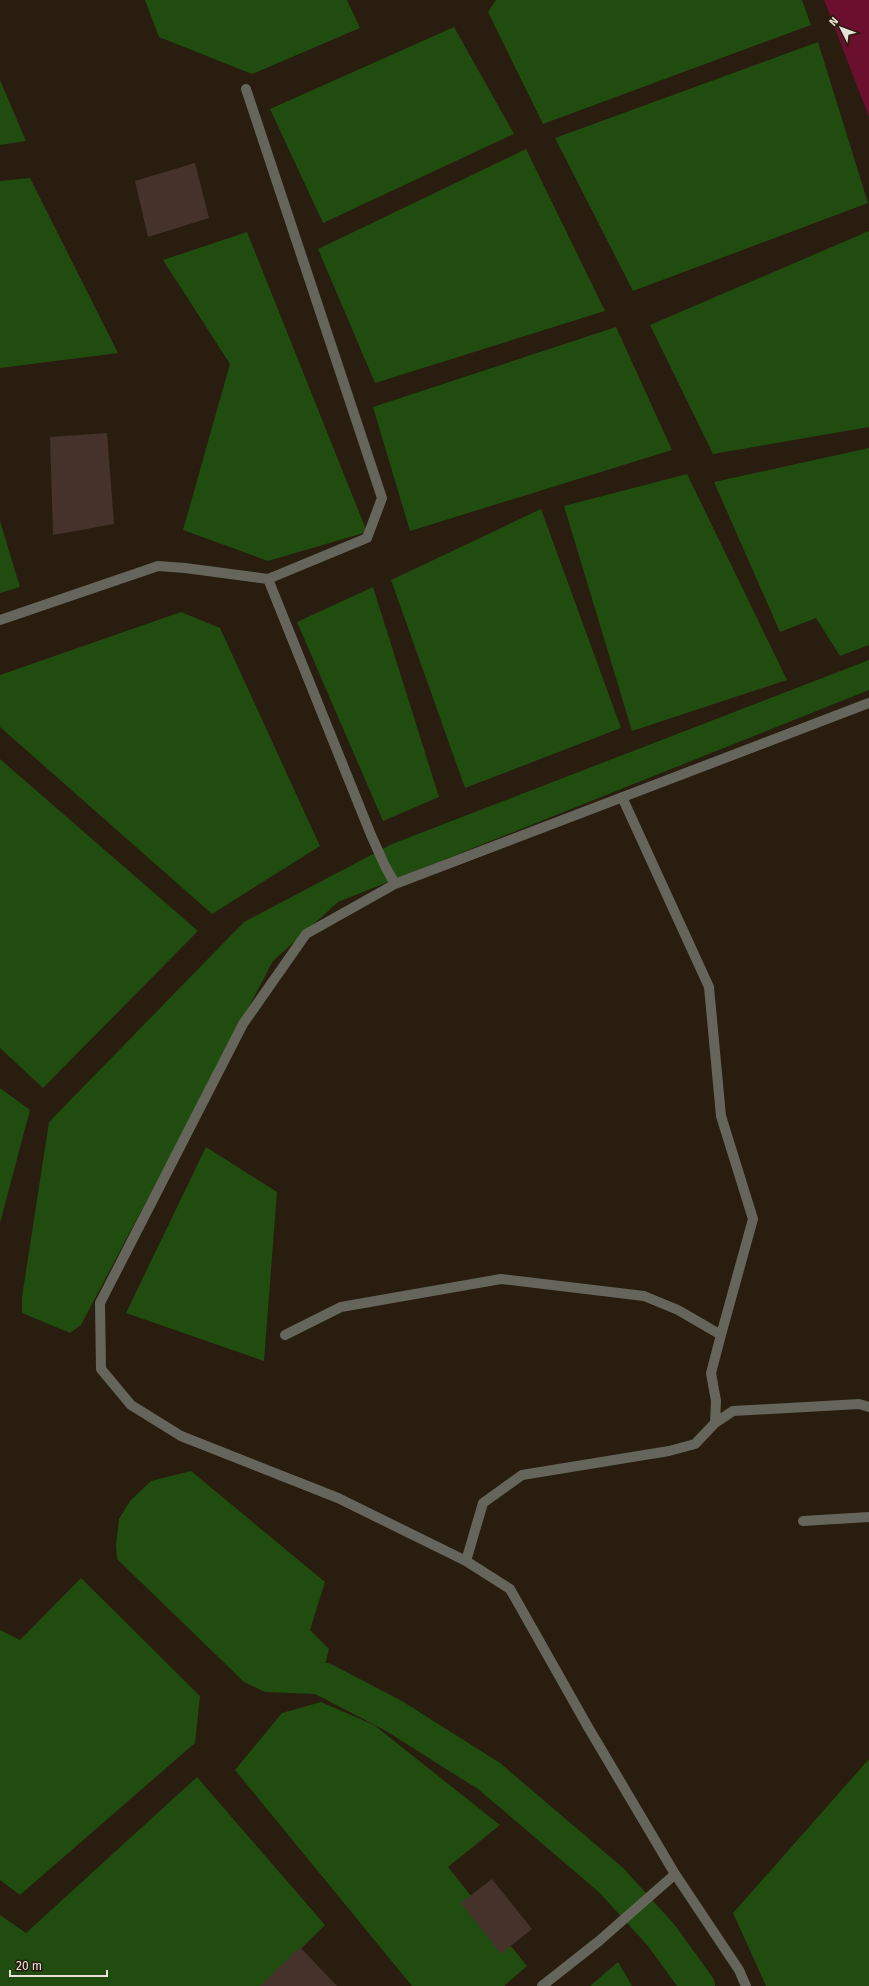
<svg xmlns="http://www.w3.org/2000/svg" width="869" height="1986" viewBox="0 0 869 1986" font-family="'Fira Sans',sans-serif">
<style>
.green{fill:#6a0f2e}
.water{fill:#204c0f}
.lines{fill:none;stroke-linecap:round;stroke-linejoin:round}
.canal{stroke:#204c0f;stroke-width:34}
.building{fill:#45322b}
.minor{stroke:#65655c;stroke-width:10}
</style>
<rect width="100%" height="100%" fill="#281d0e"/>
<path class="green" d="M824 0H869V117Z"/>
<path class="water" d="M145 0H347L360 28 252 74 159 37Z
M496 0H802L811 25 543 124 488 12Z
M454 27 514 134 323 223 270 109Z
M818 42 868 203 633 291 555 138Z
M0 80 26 141 0 145Z
M526 149 605 311 375 383 318 249Z
M30 178 118 353 0 368V181Z
M869 231V427L713 454 650 325Z
M247 232 367 532 268 561 183 530 230 364 163 260Z
M616 327 672 450 410 531 373 407Z
M869 448V645L840 656 816 618 780 632 714 482Z
M687 474 787 680 632 731 564 506Z
M541 509 621 728 465 788 391 580Z
M0 521 20 587 0 593Z
M373 587 439 797 383 821 297 622Z
M181 612 220 628 320 846 212 914 0 727V675Z
M869 660V690L338 902 273 961 81 1325 70 1333 22 1313V1297L49 1122 244 922 392 844Z
M0 759 198 931 43 1088 0 1048Z
M0 1088 30 1110 0 1223Z
M206 1147 277 1192 264 1361 126 1313Z
M191 1471 325 1582 310 1630 329 1649 324 1669 371 1695 364 1708 314 1694 265 1692 244 1682 117 1559 116 1546 119 1519 130 1501 151 1481Z
M81 1578 200 1696 195 1743 20 1895 0 1880V1630L20 1640Z
M321 1702 374 1725 500 1825 448 1867 527 1966 504 1986H412L235 1770 282 1713Z
M869 1759V1986H766L733 1913Z
M197 1777 325 1925 263 1986H0V1915L26 1933Z
M618 1962 632 1986H590Z"/>
<g class="lines">
<path class="canal" d="M325 1680 394 1716 489 1776 611 1880 661 1935 698 1986"/>
</g>
<path class="building" d="M195 163 209 218 148 237 135 181Z
M107 433 114 524 53 535 50 437Z
M492 1879 532 1929 501 1954 461 1903Z
M300 1947 337 1986H260Z"/>
<g class="lines">
<path class="minor" d="M268 579 371 835 385 866 395 884
M0 620 158 566 185 568 268 579 367 538 382 498 246 89
M622 797 709 987 721 1116 753 1219 721 1335
M285 1335 341 1307 501 1279 644 1296 678 1310 721 1335 711 1373 716 1401 715 1423
M803 1521 869 1517
M466 1561 483 1503 522 1475 669 1451 695 1444 715 1423 733 1411 859 1404 869 1407
M542 1986 599 1941 673 1876
M746 1986 739 1970 675 1874 588 1727 510 1589 466 1561 338 1498 181 1436 131 1405 101 1369 100 1303 243 1024 306 934 395 884 869 703"/>
</g>
<g transform="translate(841 28) rotate(312)" stroke="#281d0e" stroke-width="3" paint-order="stroke">
<path d="M0-3L7 15L0 10L-7 15Z" fill="#eae2d9"/>
<text y="-6" font-size="11" font-weight="bold" text-anchor="middle" fill="#eae2d9">N</text>
</g>
<path d="M10 1970v6h97v-6" fill="none" stroke="#eae2d9" stroke-width="2"/>
<text x="16" y="1970" font-size="12" fill="#eae2d9" stroke="#281d0e" stroke-width="3" paint-order="stroke">20 m</text>
</svg>
